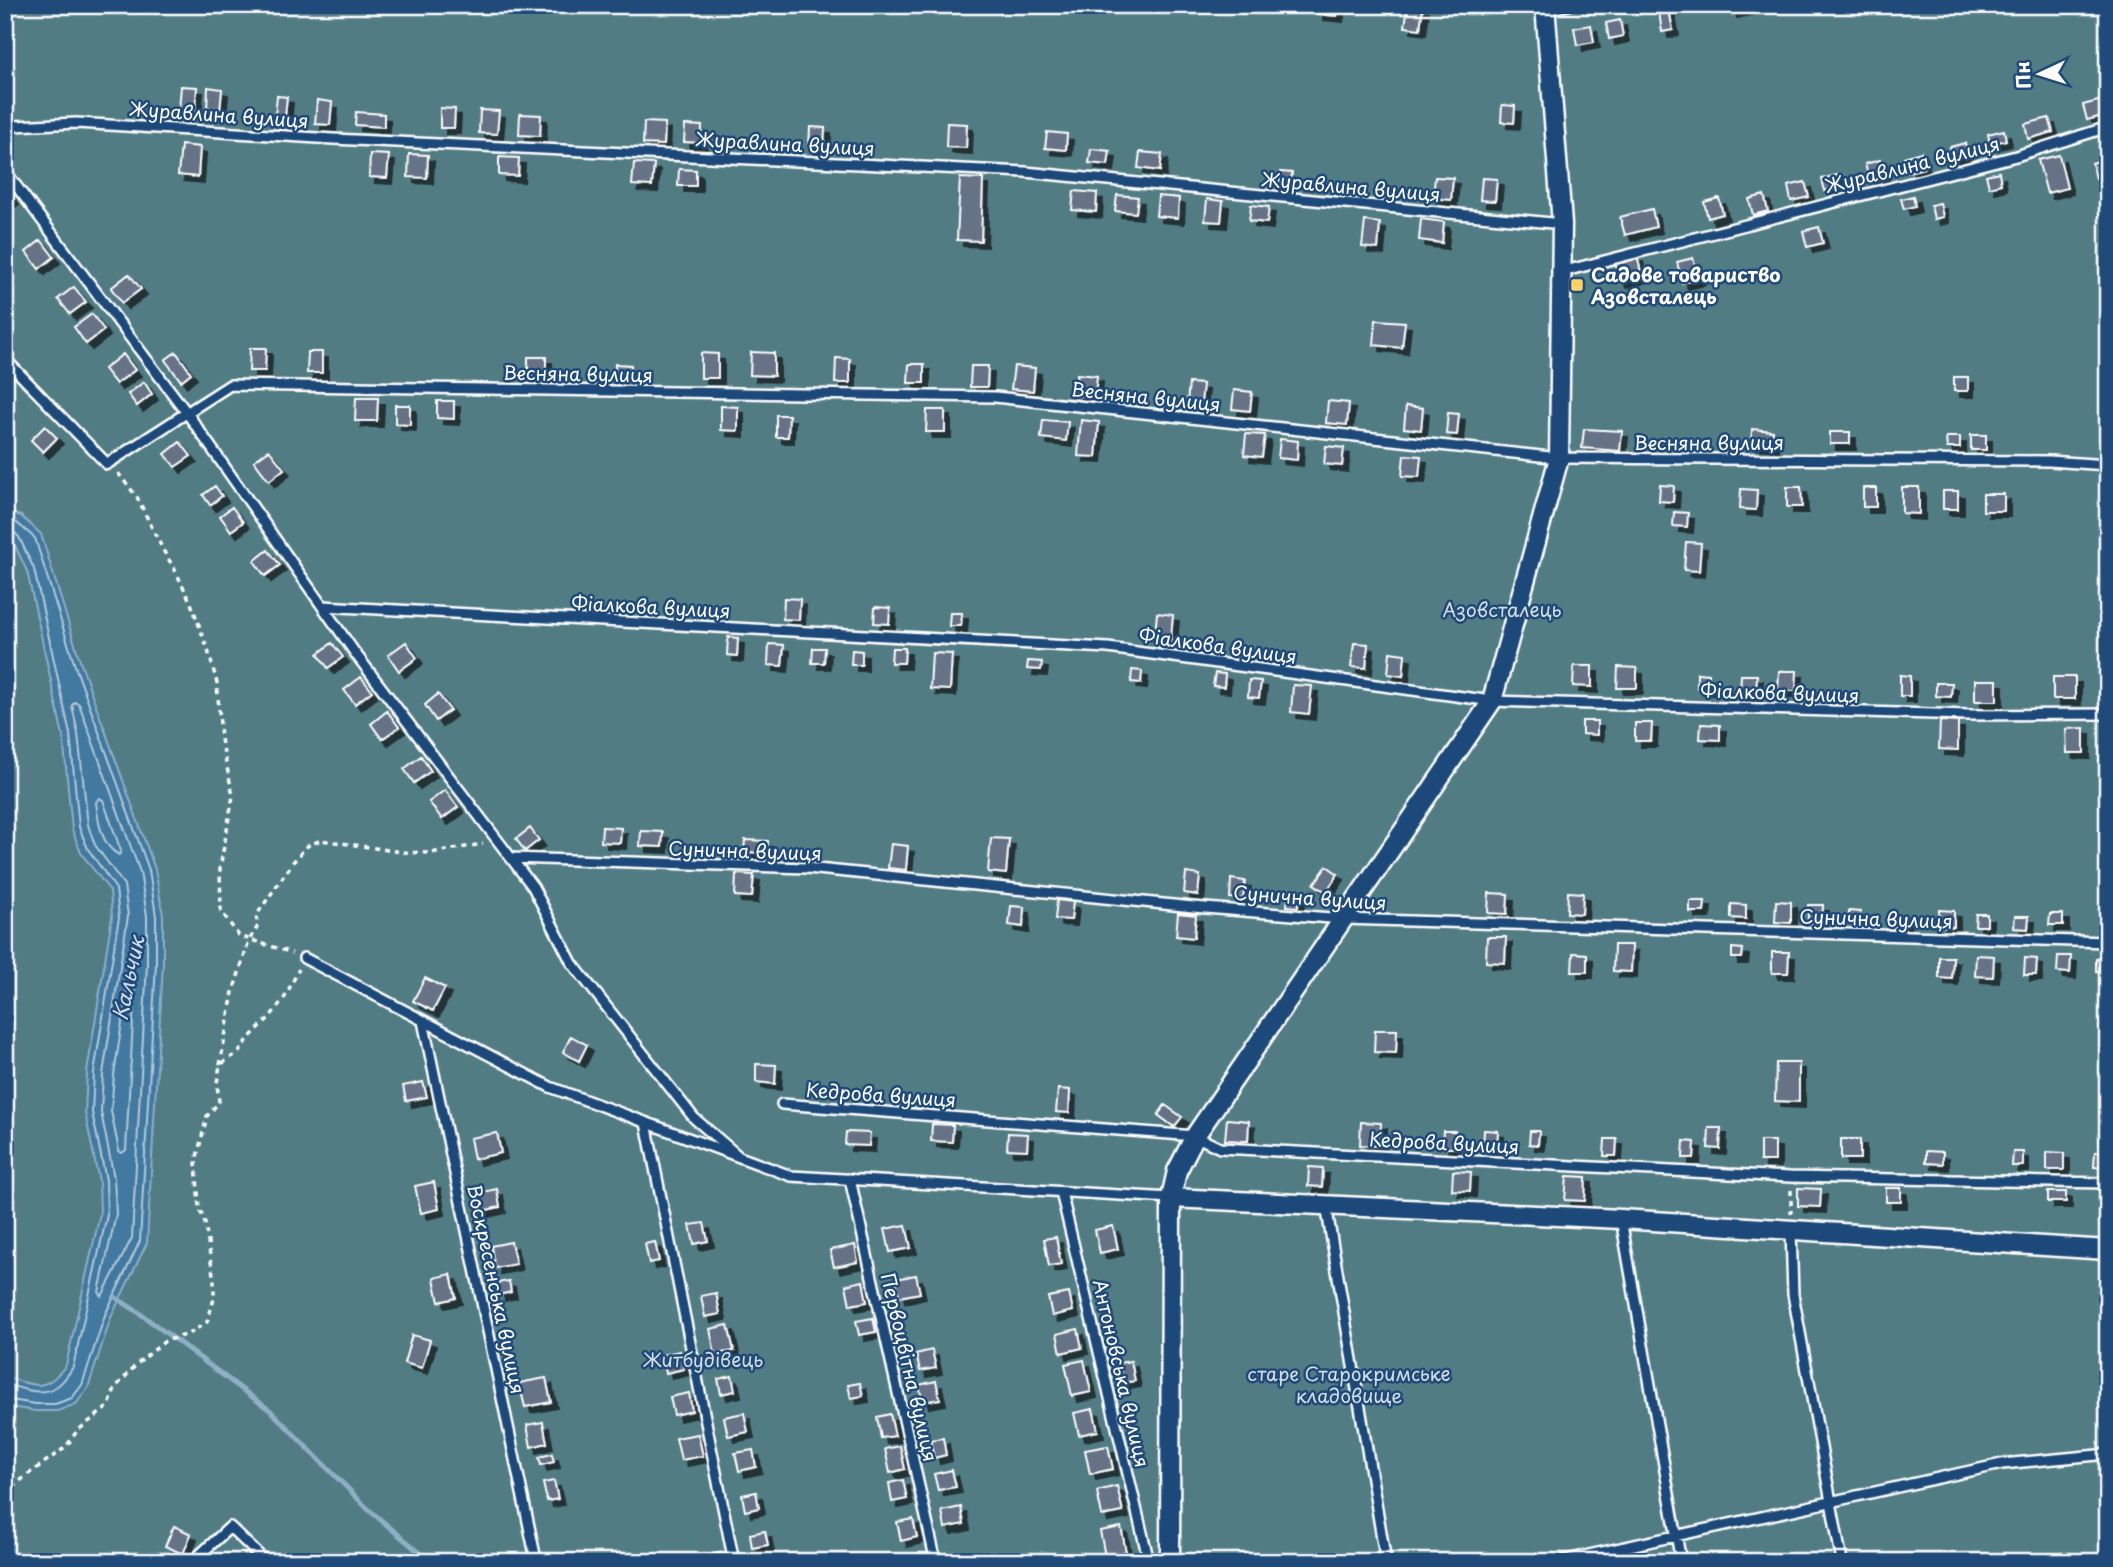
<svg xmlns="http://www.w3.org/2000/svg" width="2113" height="1567" viewBox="0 0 2113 1567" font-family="'Playpen Sans',sans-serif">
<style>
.green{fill:#517c84;stroke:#a8bec2;stroke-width:2}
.water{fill:#4379a0;stroke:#8eafc6;stroke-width:2}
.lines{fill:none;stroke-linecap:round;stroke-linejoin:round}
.shore{stroke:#b4c9d9;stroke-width:2}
.stream{stroke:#8eafc6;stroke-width:5}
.building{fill:#667286;stroke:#fff;stroke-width:2;filter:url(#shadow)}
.service-casing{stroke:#fff;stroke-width:14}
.minor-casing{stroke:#fff;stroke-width:23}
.path{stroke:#fff;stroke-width:3.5;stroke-dasharray:5 5;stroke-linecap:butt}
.service{stroke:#1f4a7a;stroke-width:9}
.minor{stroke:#1f4a7a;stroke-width:18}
.poi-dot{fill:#ffd166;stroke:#1f4a7a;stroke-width:2.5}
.labels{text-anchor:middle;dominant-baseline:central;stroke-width:5;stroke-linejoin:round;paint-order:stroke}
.street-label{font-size:19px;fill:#fff;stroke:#1f4a7a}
.poi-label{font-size:19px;font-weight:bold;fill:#fff;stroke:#1f4a7a;text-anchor:start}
.park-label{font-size:19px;fill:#d4dee0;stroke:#1f4a7a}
.water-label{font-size:21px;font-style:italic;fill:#d0dee7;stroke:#1f4a7a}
</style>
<defs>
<filter id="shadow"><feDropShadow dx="6" dy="6" stdDeviation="0" flood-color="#0009"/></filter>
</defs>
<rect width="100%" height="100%" fill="#1f4a7a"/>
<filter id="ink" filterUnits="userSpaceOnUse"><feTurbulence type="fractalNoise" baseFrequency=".0143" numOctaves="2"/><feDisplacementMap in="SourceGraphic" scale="14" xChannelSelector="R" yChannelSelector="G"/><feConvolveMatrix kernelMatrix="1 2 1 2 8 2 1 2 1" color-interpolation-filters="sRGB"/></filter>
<g filter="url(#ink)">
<path class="green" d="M5 5H2108V1562H5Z"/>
<path class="water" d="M5 511 21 516 41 534 81 664 155 869 163 915V964L147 1243 111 1317 88 1388 76 1404 57 1411H35L5 1406V1377C36 1385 44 1394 66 1365L100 1214 99 1181 85 1113 87 1072 112 917 110 891 81 853 72 829 63 736 27 571 13 541 5 533Z"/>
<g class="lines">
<path class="shore" d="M5 518 17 523 35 538 75 666 149 870 156 916V964L140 1241 105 1315 82 1385 72 1398 55 1404H35L5 1399
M5 529 12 530 19 537 34 569 70 734 79 827 88 849 116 889 119 917 94 1073 92 1112 106 1180 107 1215 73 1367C54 1400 37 1393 5 1384
M75 702 79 704 140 872 147 916V964L132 1238 102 1296 99 1292 116 1214 114 1178 101 1112 103 1074 128 916 124 885 95 845 88 825 78 734 72 705Z
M99 798 103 800 121 851 119 855C101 846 98 820 96 802Z
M132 980 135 984 126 1150 122 1153 119 1151 111 1111 114 1075 128 983Z"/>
<path class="stream" d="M115 1297 138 1312 271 1411 369 1510 431 1562"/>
</g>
<path class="building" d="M1318 5H1339L1337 16 1317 14Z
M1408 5 1423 6 1420 29 1405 27Z
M1730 5H1754V7L1731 12Z
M1669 10 1673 30 1662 32 1659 12Z
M1620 20 1623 36 1609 39 1606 23Z
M1591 25 1594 42 1577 45 1574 28Z
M181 86 197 87 195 111 179 110Z
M208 87 222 89 220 112 207 111Z
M277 96 287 97 285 117 275 116Z
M317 100 332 102 330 125 315 124Z
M2102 100 2106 115 2087 120 2083 105Z
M1502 105 1515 106 1514 123 1501 122Z
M440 108 455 109 454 128H440Z
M480 110 499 111 497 134 479 133Z
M356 112 384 114V127L355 125Z
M520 114 541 115 540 136 519 135Z
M2049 118 2053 132 2028 139 2025 124Z
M644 122 665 123 664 145 643 144Z
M947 123 967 124 966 148 946 147Z
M685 125 702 126 701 143 684 142Z
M810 127 825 128 824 148H809Z
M2004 130 2006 140 1990 144 1988 134Z
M1047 132 1067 134 1066 150 1045 148Z
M1965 143 1968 155 1953 159 1950 147Z
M181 145 200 147 198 177 178 175Z
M1091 149 1110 151 1108 165 1089 163Z
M1140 152 1162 154 1160 171 1138 168Z
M1921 152 1924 168 1908 172 1904 157Z
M370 154 389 155 387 178 369 177Z
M409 154 428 155 427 178 408 177Z
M2059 155 2067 188 2047 193 2038 160Z
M499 157 519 158 518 176 499 175Z
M2105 159 2108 175 2096 178 2092 163Z
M1880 160 1884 179 1870 182 1865 164Z
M634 163 654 164 652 186 632 185Z
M679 169 696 170V186H678Z
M1281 172 1292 173 1291 183 1280 182Z
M1999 172 2001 184 1989 187 1986 175Z
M1837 175 1840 187 1825 191 1822 179Z
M1435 177 1453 178 1451 200 1433 198Z
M960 178 983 179 981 241 957 240Z
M1482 178 1497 179 1495 201 1480 200Z
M1805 182 1809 197 1791 201 1788 186Z
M5 188 13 198 5 204Z
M1074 191 1097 193 1096 212 1072 210Z
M1117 195 1138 197 1136 213 1115 211Z
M1764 195 1768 211 1753 215 1749 199Z
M1158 196 1179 198 1178 218 1156 216Z
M1913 196 1915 206 1904 209 1901 199Z
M1719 198 1723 214 1708 218 1704 202Z
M1207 199 1223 201 1221 222 1205 221Z
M1940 203 1943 217 1934 219 1931 205Z
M1251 205 1269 207 1267 223 1249 221Z
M1652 209 1656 227 1625 235 1620 217Z
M1421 219 1444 222 1442 243 1419 240Z
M1365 221 1380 223 1378 249 1362 247Z
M1819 227 1823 243 1807 247 1803 231Z
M41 240 54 257 39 269 26 252Z
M1637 256 1642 276 1620 282 1615 262Z
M1693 258 1699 279 1682 283 1677 262Z
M129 274 141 289 122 303 111 288Z
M74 287 86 302 70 314 58 299Z
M92 314 104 330 86 344 74 327Z
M1376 320 1405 322 1402 348 1374 345Z
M250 348H266L265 371H249Z
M176 352 191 373 181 381 165 360Z
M308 352H322V373H307Z
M751 352 774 353V376L750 375Z
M701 353 718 354V378H701Z
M123 354 135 370 116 384 104 369Z
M528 357H546V378L528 377Z
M836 358 850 359V383H835Z
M615 364 631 365 630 382H615Z
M909 364H924V383H908Z
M971 366H988L987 387H970Z
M1014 366 1035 368 1033 391 1011 389Z
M1077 374 1097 376 1095 397 1075 395Z
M1954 377H1968V391H1954Z
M144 382 152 394 137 406 128 394Z
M1189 383 1203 384 1201 404 1187 403Z
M1234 390 1252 392 1250 411 1232 409Z
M356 398H378L377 421H355Z
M437 401H454V419L437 418Z
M1328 401 1349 403 1347 425 1326 423Z
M395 405H410V425L395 424Z
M721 406 738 407V431L721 430Z
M1406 406 1423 408 1421 430 1404 428Z
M927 410H945V432H926Z
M1448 413 1459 414 1457 435 1446 434Z
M776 415H789L788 437H776Z
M1043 420 1068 422 1066 441 1041 438Z
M1081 420 1099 422 1096 457 1078 456Z
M45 426 57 438 43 452 31 440Z
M1584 429 1622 431 1620 451 1582 448Z
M1752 429 1773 431V445L1751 443Z
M1830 432H1850V444H1830Z
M1246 434 1265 435 1262 457 1244 455Z
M1971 435H1986V450H1971Z
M1946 437H1960V448H1947Z
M1280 439 1298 441 1297 460 1278 458Z
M180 442 191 456 175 467 165 454Z
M1326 446 1344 448 1342 466 1324 464Z
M269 450 284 469 269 481 254 461Z
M1404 455 1421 456 1419 477 1402 476Z
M1660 485 1674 486 1673 502 1659 501Z
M215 486 222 496 210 505 203 495Z
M1787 487H1801L1802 507H1787Z
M1902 487H1919V514L1902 513Z
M1863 488H1876V507H1863Z
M1741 489 1757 490 1756 510 1740 509Z
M1943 491H1958V509H1943Z
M1983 494H2004V511H1983Z
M232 507 243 522 231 531 220 516Z
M1674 512 1688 513 1687 527 1673 526Z
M1686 542 1701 543 1699 571 1684 570Z
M268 550 280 565 265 576 254 561Z
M784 598 800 599 799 620 783 619Z
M875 607 890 608 889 624 874 623Z
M950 613H962L961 626H949Z
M1157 613 1173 615 1170 648 1154 646Z
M728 637 738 638 737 656 727 655Z
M406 642 417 658 399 671 388 655Z
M332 643 343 657 328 668 318 654Z
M1354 643 1368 644 1366 668 1351 667Z
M769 644 784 645 782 666 768 665Z
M813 648H825L824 663H812Z
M892 648H905L904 663H891Z
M852 650 862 651V665H851Z
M1390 652 1405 654 1403 676 1388 674Z
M932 653 952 654 950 690 930 689Z
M1028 661 1042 662 1041 670 1027 669Z
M1574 666H1592V687L1573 686Z
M1618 667 1637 668V688H1617Z
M1132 670 1142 671 1141 683 1131 682Z
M1779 671H1797L1796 691H1778Z
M1215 673 1225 674 1224 687 1213 686Z
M1697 673 1709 674 1708 689 1697 688Z
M1741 675H1757L1756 695H1740Z
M1900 675 1910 676V696H1900Z
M361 677 372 691 355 704 344 690Z
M2053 677H2075V699H2053Z
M1249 680 1261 681 1259 698 1248 697Z
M1975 680H1997V701H1975Z
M1936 683H1952L1951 697 1936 696Z
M1293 685 1312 686 1309 714 1291 712Z
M438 694 450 710 436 721 425 705Z
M387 711 399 727 382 739 371 724Z
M1582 721H1597V735L1582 734Z
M1940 721 1958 722V750L1939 749Z
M1635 723H1652L1651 741H1635Z
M1701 724 1720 725V740L1700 739Z
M2084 728V753H2067L2066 729Z
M421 756 431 771 414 783 404 769Z
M445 790 458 807 442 819 429 802Z
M602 827 621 828 620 843 601 842Z
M530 828 539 840 525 851 516 839Z
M641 831 663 832 662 847 640 846Z
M991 838 1009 839 1006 874 988 872Z
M745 840 768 841 767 853 744 852Z
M891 844 908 846 906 870 888 868Z
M1327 866 1338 874 1326 892 1314 884Z
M1186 873 1200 875 1198 895 1184 893Z
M736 874 754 875 752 897 735 896Z
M1231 879 1245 881 1243 899 1230 898Z
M1289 890 1299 891 1298 907 1287 906Z
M1568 892 1583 893 1582 914 1567 913Z
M1489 893 1508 894 1507 914 1488 913Z
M1057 900 1073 902 1071 920 1055 919Z
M1690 901H1705L1704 912H1690Z
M1776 901 1791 902V923L1775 922Z
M1731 904 1746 905V919L1731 918Z
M1808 905H1823L1822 924 1808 923Z
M1011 906 1024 907 1023 927 1009 925Z
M1939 910 1954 911V927L1939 926Z
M1849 911 1860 912V923H1849Z
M1178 913 1196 915 1194 938 1176 936Z
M1976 914H1987V926H1975Z
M2050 914H2063V925H2049Z
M1891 916 1905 917 1904 927H1890Z
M2015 916H2029L2028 929 2014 928Z
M1487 937H1506L1505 963 1486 962Z
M1614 945H1632L1631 972 1613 971Z
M1732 948 1743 949 1742 958H1732Z
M1772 952H1789L1788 973H1772Z
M1573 953 1587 954V972H1572Z
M1976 955 1994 956 1993 977 1975 976Z
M2058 956H2071L2070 973 2057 972Z
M1939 957H1953L1952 979 1939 978Z
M2025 958 2037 959 2036 975H2024Z
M2096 959 2108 960V972L2096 971Z
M425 978 445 988 433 1011 413 1001Z
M1375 1030H1397L1396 1053 1374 1052Z
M571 1036 587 1045 579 1061 563 1052Z
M1776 1063H1799V1102L1775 1101Z
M756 1064 776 1065 775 1084 756 1082Z
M423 1082 427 1097 406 1101 403 1086Z
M1058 1089 1070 1090 1069 1113 1056 1112Z
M1165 1105 1182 1117 1174 1127 1158 1115Z
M1227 1119 1249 1121 1248 1141 1225 1140Z
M1361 1122 1381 1123 1380 1146 1360 1145Z
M932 1124 953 1125 952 1142 931 1141Z
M1709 1128H1721L1720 1149 1708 1148Z
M1484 1130 1498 1131 1497 1150H1483Z
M1443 1131H1455L1454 1148H1442Z
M1530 1131H1539L1538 1145 1529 1144Z
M846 1132 870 1133 869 1146 845 1145Z
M497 1133 501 1153 474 1159 470 1138Z
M1008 1133 1028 1134 1027 1150 1007 1149Z
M1605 1139H1617L1616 1156H1604Z
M1841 1139H1860V1159H1841Z
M1684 1141 1695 1142 1694 1158H1683Z
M1760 1141H1775V1161H1760Z
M1926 1151 1943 1152V1164L1926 1163Z
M2013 1152H2023V1166H2012Z
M2047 1152 2064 1153V1170H2047Z
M2095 1152H2106V1168L2094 1167Z
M1309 1167 1323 1168 1322 1187 1308 1186Z
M1453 1171 1471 1172 1470 1191 1452 1190Z
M1567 1176 1586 1177 1585 1201 1565 1200Z
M434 1182 439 1209 421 1213 415 1186Z
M1798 1188 1821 1189 1820 1207 1798 1206Z
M1886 1188H1901V1202H1886Z
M497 1189 500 1207 482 1211 479 1193Z
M2048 1192H2066V1202H2048Z
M704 1223 708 1241 694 1244 690 1225Z
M906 1225 911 1248 890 1252 885 1229Z
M1113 1226 1118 1249 1100 1253 1095 1230Z
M1056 1237 1061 1264 1049 1266 1044 1239Z
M511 1242 516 1264 495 1268 491 1246Z
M655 1242 659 1261 649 1263 645 1244Z
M855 1245 858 1262 834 1267 830 1250Z
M451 1274 456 1298 439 1302 434 1278Z
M916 1275 920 1293 899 1297 896 1279Z
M509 1281 511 1292 499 1295 497 1283Z
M863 1281 867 1302 850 1305 846 1285Z
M716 1293 720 1314 705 1317 701 1296Z
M1069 1293 1073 1311 1052 1316 1048 1297Z
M873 1318 876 1332 859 1335 856 1321Z
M728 1325 734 1351 715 1354 710 1329Z
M1078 1329 1082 1348 1061 1353 1057 1334Z
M412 1335 430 1340 422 1368 404 1363Z
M932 1350 936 1368 920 1371 916 1354Z
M680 1351 684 1369 666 1373 662 1355Z
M1084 1360 1091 1392 1072 1396 1065 1364Z
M1131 1361 1135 1381 1123 1383 1119 1363Z
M732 1376 735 1391 721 1394 718 1379Z
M546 1378 551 1402 525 1407 519 1383Z
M936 1381 940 1399 923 1402 919 1385Z
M860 1383 863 1396 851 1398 848 1385Z
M689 1393 692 1411 674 1415 670 1397Z
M1093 1409 1098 1431 1079 1435 1074 1413Z
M744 1413 748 1432 728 1436 724 1417Z
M890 1414 895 1436 881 1438 877 1417Z
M543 1422 547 1443 531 1447 527 1425Z
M698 1434 703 1456 681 1460 676 1438Z
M943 1438 946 1455 934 1458 930 1440Z
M900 1446 905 1469 890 1473 885 1449Z
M1108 1446 1113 1469 1090 1474 1085 1450Z
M753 1450 756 1467 739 1471 735 1453Z
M552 1454 554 1462 541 1465 539 1457Z
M952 1470 956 1487 938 1490 934 1474Z
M903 1480 907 1499 892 1502 889 1483Z
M554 1481 558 1499 547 1501 543 1483Z
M1117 1486 1123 1512 1102 1516 1097 1491Z
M756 1492 759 1508 745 1511 742 1495Z
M961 1507 964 1524 945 1528 942 1511Z
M913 1519 917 1537 901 1541 897 1522Z
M174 1526 191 1534 183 1554 165 1546Z
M1121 1527 1126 1552 1105 1556 1100 1531Z
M765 1531 768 1545 752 1548 750 1534Z
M721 1553 723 1562H706L705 1556Z"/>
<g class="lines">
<defs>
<path id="service" d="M1510 5 1545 10 1569 5
M5 130 13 126 77 123 333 139 1025 172 1562 224
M5 171 187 413 355 653 533 887 572 963 694 1118 738 1156
M1561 272 2016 156 2108 127
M5 359 107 464 230 385 995 397 1559 458 2049 461 2108 465
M322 606 1108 648 1492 701 1968 715 2108 714
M512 858 807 868 1193 907 1343 919 2108 942
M304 958 550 1087 791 1176 1171 1198
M423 1021 535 1555 540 1562
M782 1104 1195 1136 1220 1148 1790 1177 2108 1183
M646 1123 734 1562
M850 1179 936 1562
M1061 1192 1149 1562
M1326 1205 1386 1562
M1621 1219 1681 1562
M1791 1230 1793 1294 1842 1562
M192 1562 230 1527 266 1562
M1557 1562 2002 1464 2108 1454"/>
<path id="minor" d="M1171 1198 1621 1219 2108 1250
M1170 1562 1171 1198 1177 1171 1195 1136 1492 701 1559 458 1562 224 1545 5"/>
</defs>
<use href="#service" class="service-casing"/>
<use href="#minor" class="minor-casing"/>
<path class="path" d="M118 473 137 497 163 550 174 568 191 603 208 650 217 683 221 739 233 796 220 868 221 911 239 936 292 953
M220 1065 233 992 249 941 258 926 256 916 293 862 307 846 321 840 402 852 430 853 483 844
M1791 1190V1214
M5 1494 27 1475 66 1447 77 1431 109 1406 115 1388 137 1364 165 1341 189 1334 207 1322 214 1299V1281L205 1223 199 1207 196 1161 207 1116 219 1102 217 1083 220 1065 239 1052 250 1037 270 1017 285 997 299 969"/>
<use href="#service" class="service"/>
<use href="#minor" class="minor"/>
</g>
</g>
<rect class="poi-dot" x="1570" y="278" width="14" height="14" rx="3.5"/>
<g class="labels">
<g class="street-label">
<text transform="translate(219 114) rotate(4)">Журавлина вулиця</text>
<text transform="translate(785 143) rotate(3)">Журавлина вулиця</text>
<text transform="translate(1912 164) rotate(-14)">Журавлина вулиця</text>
<text transform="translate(1351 186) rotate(5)">Журавлина вулиця</text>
<text transform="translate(578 373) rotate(1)">Весняна вулиця</text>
<text transform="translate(1146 396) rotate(6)">Весняна вулиця</text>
<text x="1709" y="442">Весняна вулиця</text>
<text transform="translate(651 606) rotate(3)">Фіалкова вулиця</text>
<text transform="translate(1218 645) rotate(8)">Фіалкова вулиця</text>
<text transform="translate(1780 692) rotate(2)">Фіалкова вулиця</text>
<text transform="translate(745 850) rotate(2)">Сунична вулиця</text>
<text transform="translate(1310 897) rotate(4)">Сунична вулиця</text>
<text transform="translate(1876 918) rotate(2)">Сунична вулиця</text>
<text transform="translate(881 1094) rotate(4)">Кедрова вулиця</text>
<text transform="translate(1444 1142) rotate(3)">Кедрова вулиця</text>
<text transform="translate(497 1289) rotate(78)">Воскресенська вулиця</text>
<text transform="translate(910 1367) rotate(77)">Первоцвітна вулиця</text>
<text transform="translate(1122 1373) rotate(77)">Антоновська вулиця</text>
</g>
<g class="poi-label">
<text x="1591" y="274">Садове товариство<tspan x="1591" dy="22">Азовсталець</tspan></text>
</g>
<g class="park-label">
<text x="1502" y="609">Азовсталець</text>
<text x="703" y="1359">Житбудівець</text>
<text x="1349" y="1373">старе Старокримське<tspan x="1349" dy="22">кладовище</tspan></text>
</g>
<g class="water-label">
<text transform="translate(127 978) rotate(-78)">Кальчик</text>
</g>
</g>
<rect width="2113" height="1567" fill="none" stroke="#1f4a7a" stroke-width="28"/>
<rect x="14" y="14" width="2085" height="1539" fill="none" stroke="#fff" stroke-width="2.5" filter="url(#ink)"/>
<g transform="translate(2040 74) rotate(266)" stroke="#1f4a7a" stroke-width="5" paint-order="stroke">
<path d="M0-5L12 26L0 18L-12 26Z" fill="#ffffff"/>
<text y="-10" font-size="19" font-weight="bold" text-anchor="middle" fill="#ffffff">Пн</text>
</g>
</svg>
